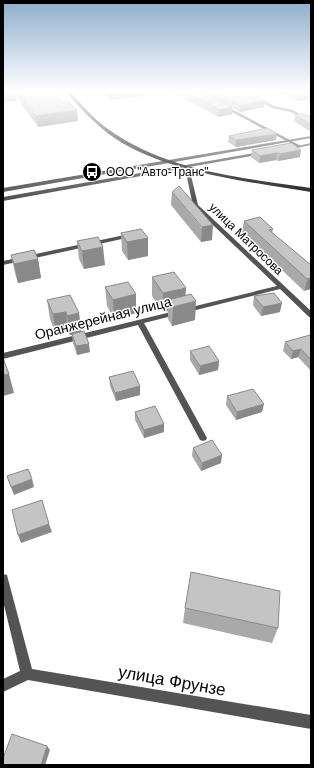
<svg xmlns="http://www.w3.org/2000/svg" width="314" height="768" viewBox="0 0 314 768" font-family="Helvetica,sans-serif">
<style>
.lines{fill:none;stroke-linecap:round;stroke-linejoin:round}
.lane{fill:#545454;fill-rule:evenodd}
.street{fill:#545454;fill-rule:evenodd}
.secondary{fill:#212121;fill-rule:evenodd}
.wall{fill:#a9a9a9}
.shaded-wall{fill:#898989}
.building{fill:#c4c4c4;stroke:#898989}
.labels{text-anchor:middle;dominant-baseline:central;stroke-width:3;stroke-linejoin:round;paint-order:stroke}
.far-poi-label{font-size:12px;fill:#000;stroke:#fff;text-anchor:start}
.far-street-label{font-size:12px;fill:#000;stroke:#fff}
.street-label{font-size:14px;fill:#000;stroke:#fff}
.near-street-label{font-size:17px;fill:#000;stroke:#fff}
</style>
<rect width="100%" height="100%" fill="#fff"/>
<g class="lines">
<path class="lane" d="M258 98H260L274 106 293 110 311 121V123L291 112 272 108 258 100Z
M226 107H228L301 146 298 147 226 109Z"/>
<path class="street" d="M311 136V138L3 192V188Z
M311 143V145L286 150 284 149Z
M261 152 263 153V154L189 167 198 205 311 311V317H309L280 289 144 323 207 438 206 440 203 441 200 440 138 325 3 359V353L277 286 193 206 185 168 3 201V197Z
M129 234 132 236 131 237 3 265V261Z
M3 574 7 575 8 579 32 669 311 715V729L28 680 3 692V679L20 671 3 601Z"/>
<path class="secondary" d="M65 91H69C81 103 93 119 108 129 166 171 242 178 311 188V192C251 182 177 174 124 144 101 131 82 110 65 91Z"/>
</g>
<path class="wall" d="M3 91H52L62 102 77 110 78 121 38 127 16 96 17 101Z
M102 91H144V96L111 100Z
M170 91H249L254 95 265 100 264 107 240 112 232 108V114L219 117Z
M277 91H311V99L298 101Z
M295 115 311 117V132L294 121Z
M229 136 276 140 236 147 228 142Z
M291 143 300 157 278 161 276 160 259 163 251 157 252 150Z
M172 192 212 240 201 242 171 205Z
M244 221 273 229 272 233 311 265 304 291 242 232Z
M121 233 148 238V256L128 260 122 251Z
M77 241 105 265 84 269 79 259Z
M11 255 38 259 41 278 18 283 15 273Z
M152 277 186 296 195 320 172 326 168 319V311L163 312 152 296Z
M105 287 136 294V313L114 319 107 306Z
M254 296 280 312 261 316 253 305Z
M47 300 79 313 81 332 90 352 77 355 73 343 72 335H70L68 331 56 334 50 319Z
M311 336V371L298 357 291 359 283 351 285 342Z
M190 351 219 361 218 370 199 375 190 360Z
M109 377 140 386V395L116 401 110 386Z
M227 396 262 412 236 420 226 405Z
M135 412 164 432 144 438 135 420Z
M193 448 221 463 201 471 192 456Z
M185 608 278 628 272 643 183 623Z"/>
<path class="shaded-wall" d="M15 91 17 101 3 102V92Z
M127 91H144V96L111 100V93Z
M311 91V99L298 101 299 93Z
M265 100 264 107 240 112 241 106Z
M232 107V114L219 117 220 110Z
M77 110 78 121 38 127 36 116Z
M277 134 276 140 236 147V140Z
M301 150 300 157 278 161 280 154Z
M277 153 276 160 259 163 260 156Z
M213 225 212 240 201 242 202 227Z
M148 238V256L128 260 127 242Z
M103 247 105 265 84 269 82 251Z
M38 259 41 278 18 283 14 264Z
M311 278V289L304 291 307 279Z
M186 288 185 304 196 301 195 320 172 326 173 307 168 300V311L163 312V293Z
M136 294V313L114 319 113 300Z
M282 303 280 312 261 316 263 307Z
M66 312 68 331 56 334 53 314Z
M79 313 81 332 70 335 67 316Z
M89 344 90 352 77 355 76 346Z
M301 349 298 357 291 359 293 351Z
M219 361 218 370 199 375 200 366Z
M9 374 14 393 3 396V375Z
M140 386V395L116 401 115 393Z
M264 404 262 412 236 420 237 412Z
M164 424V432L144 438V430Z
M222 455 221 463 201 471 202 463Z
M32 479 34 487 14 495 11 487Z
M49 524 52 532 21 543 18 535Z
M47 746 50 750 45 765H41Z"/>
<path class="building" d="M3 91H13L3 92Z
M17 91H52L62 102 68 101 77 110 36 116Z
M109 91H127L111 93Z
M183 91H200L232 107 220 110Z
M212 91H249L254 93 251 94 265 100 241 106Z
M295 91H311L299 93Z
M304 114 311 117V125L295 115Z
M267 128 277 134 236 140 229 136Z
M291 143 301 150 280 154 277 153 260 156 252 150Z
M179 186 213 225 202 227 172 192Z
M260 217 273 229 269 230 311 265V278L307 279 244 221Z
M141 229 148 238 127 242 121 233Z
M98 237 103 247 82 251 77 241Z
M34 250 38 259 14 264 11 255Z
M174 272 186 288 163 293 152 277Z
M128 282 136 294 113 300 105 287Z
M274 293 282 303 263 307 254 296Z
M191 294 196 301 173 307 168 300Z
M70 295 79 313 67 316 66 312 53 314 47 300Z
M84 331 89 344 76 346 72 334Z
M310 335 311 336V360L301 349 293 351 285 342Z
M209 346 219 361 200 366 190 351Z
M3 358 9 374 3 375Z
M133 371 140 386 115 393 109 377Z
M253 389 264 404 237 412 227 396Z
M155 406 164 424 144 430 135 412Z
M212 440 222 455 202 463 193 448Z
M28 469 32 479 11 487 7 476Z
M42 500 49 524 18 535 12 510Z
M191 572 280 591 278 628 185 608Z
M12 734 47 746 41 765H3V758Z"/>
<linearGradient id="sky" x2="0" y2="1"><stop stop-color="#8cadcc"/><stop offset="0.46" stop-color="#fff"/><stop offset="1" stop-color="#fff" stop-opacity="0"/></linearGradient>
<rect width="314" height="198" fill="url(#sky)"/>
<defs>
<symbol id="bus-disc" viewBox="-11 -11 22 22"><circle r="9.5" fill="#000" stroke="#fff"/><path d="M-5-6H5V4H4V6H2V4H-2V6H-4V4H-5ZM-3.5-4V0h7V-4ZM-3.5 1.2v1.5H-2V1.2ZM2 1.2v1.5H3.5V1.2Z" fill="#fff"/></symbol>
</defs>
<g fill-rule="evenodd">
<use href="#bus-disc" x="81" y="161" width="22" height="22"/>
</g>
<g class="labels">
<g class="far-poi-label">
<text x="106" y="172">ООО "Авто-Транс"</text>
</g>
<g class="far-street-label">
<text transform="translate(246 239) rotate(44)">улица Матросова</text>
</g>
<g class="street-label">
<text transform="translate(103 318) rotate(-14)">Оранжерейная улица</text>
</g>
<g class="near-street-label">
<text transform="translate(172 681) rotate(10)">улица Фрунзе</text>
</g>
</g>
<rect width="314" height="768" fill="none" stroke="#000000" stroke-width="8"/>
</svg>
